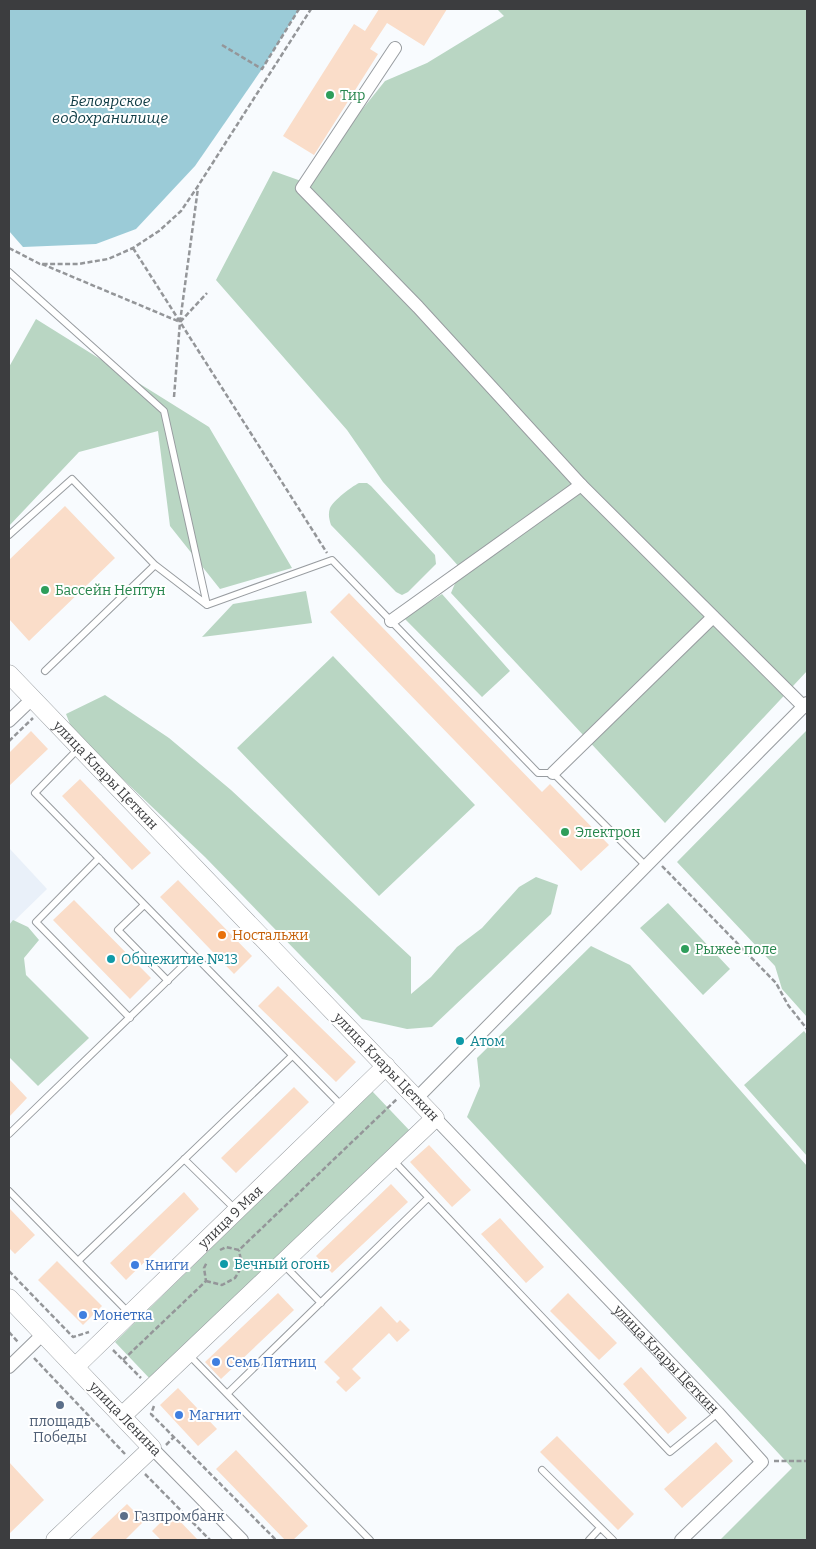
<svg xmlns="http://www.w3.org/2000/svg" width="816" height="1549" viewBox="0 0 816 1549" font-family="Bitter,serif">
<style>
.built{fill:#e9f0f9}
.green{fill:#b9d6c3}
.water{fill:#9bcbd7}
.building{fill:#faddc9}
.lines{fill:none;stroke-linecap:round;stroke-linejoin:round}
.lane-casing{stroke:#989ca0;stroke-width:8}
.street-casing{stroke:#989ca0;stroke-width:14}
.secondary-casing{stroke:#989ca0;stroke-width:19}
.path{stroke:#949699;stroke-width:2.5;stroke-dasharray:5 2.5;stroke-linecap:butt}
.lane{stroke:#fff;stroke-width:6}
.street{stroke:#fff;stroke-width:12}
.secondary{stroke:#fff;stroke-width:18}
.leisure-dot{fill:#2e9e5b;stroke:#fff;stroke-width:2}
.food-dot{fill:#e8710a;stroke:#fff;stroke-width:2}
.culture-dot{fill:#0f9aa8;stroke:#fff;stroke-width:2}
.shop-dot{fill:#3f7fe0;stroke:#fff;stroke-width:2}
.service-dot{fill:#5c6f8a;stroke:#fff;stroke-width:2}
.labels{text-anchor:middle;dominant-baseline:central;stroke-width:4;stroke-linejoin:round;paint-order:stroke}
.leisure-label{font-size:14px;fill:#27864d;stroke:#fff;text-anchor:start}
.street-label{font-size:14px;fill:#3c3d3f;stroke:#fff}
.food-label{font-size:14px;fill:#c56008;stroke:#fff;text-anchor:start}
.culture-label{font-size:14px;fill:#0d838f;stroke:#fff;text-anchor:start}
.shop-label{font-size:14px;fill:#366cbe;stroke:#fff;text-anchor:start}
.service-label{font-size:14px;fill:#4e5e75;stroke:#fff}
.water-label{font-size:15px;font-style:italic;fill:#0d3a43;stroke:#fff}
</style>
<rect width="100%" height="100%" fill="#f8fbfe"/>
<path class="built" d="M9 848 47 889 9 926Z"/>
<path class="green" d="M497 9H807V671L665 823 451 593 461 569 383 482 347 430 216 280 273 171 304 182 385 81 427 63 504 16Z
M36 319 209 427 292 568 220 589 170 526 158 431 79 452 9 526V367Z
M359 483H367L371 486 435 555 436 564 408 592 402 595 396 592 331 525C329 519 328 514 330 508 334 500 351 487 359 483Z
M306 591 312 623 202 637 233 604Z
M442 594 510 671 482 697 404 618Z
M333 656 475 805 379 896 237 748Z
M105 695 169 738 231 790 411 957V994L431 977 457 947 482 928 519 887 536 877 558 885 551 914 432 1027 407 1029 362 1019 205 857 73 732 66 714Z
M807 730V1017L782 989 775 966 677 862Z
M668 903 730 969 703 995 640 928Z
M13 920 28 927 39 940 24 958 26 975 89 1038 38 1086 9 1057V925Z
M591 946 630 965 807 1166V1540H720L792 1468 467 1117 480 1086 477 1058Z
M804 1031 807 1035V1156L744 1085Z
M372 1091 411 1132 152 1381 115 1342Z"/>
<path class="water" d="M9 9H299L262 69 195 166 136 229 96 244 23 247 9 231Z"/>
<path class="building" d="M379 9H447L424 46 387 23 370 49 378 54 314 155 283 136 354 24 365 31Z
M65 506 115 558 29 641 9 619V560Z
M349 593 542 792 550 784 609 845 581 871 330 612Z
M31 731 48 749 9 786V753Z
M80 779 151 853 132 870 62 796Z
M178 880 252 956 234 974 160 897Z
M74 900 151 978 130 999 53 920Z
M278 986 356 1062 336 1082 258 1006Z
M9 1079 27 1098 9 1117Z
M294 1087 309 1102 236 1173 221 1158Z
M429 1145 471 1190 452 1207 410 1162Z
M391 1184 408 1202 332 1273 316 1256Z
M184 1192 199 1209 126 1280 110 1263Z
M9 1208 35 1235 15 1254 9 1248Z
M500 1218 544 1267 526 1283 481 1234Z
M57 1261 102 1306 83 1325 38 1280Z
M278 1293 294 1310 221 1379 205 1362Z
M568 1293 617 1343 599 1360 550 1311Z
M381 1306 397 1323 400 1320 410 1330 397 1342 389 1333 352 1369 361 1378 346 1392 336 1382 340 1378 324 1362Z
M641 1367 687 1418 668 1434 623 1384Z
M178 1388 217 1429 198 1446 160 1405Z
M557 1436 634 1514 618 1530 540 1452Z
M716 1442 733 1461 682 1508 664 1489Z
M236 1450 308 1526 293 1540H285L216 1469Z
M9 1462 44 1500 9 1534Z
M127 1504 144 1521 125 1540H89Z
M171 1512 198 1540H161L152 1531Z"/>
<g class="lines">
<defs>
<path id="lane" d="M9 272 164 411 207 605
M9 535 72 479 155 565 207 605 332 560 538 773H553L646 866
M45 671 155 565
M79 748 35 793 343 1107
M99 858 36 922 130 1018
M144 905 118 930 168 981
M9 1134 194 955
M184 1159 235 1209
M393 1160 670 1452 718 1413
M9 1191 129 1313
M78 1261 292 1056
M283 1264 321 1303
M189 1355 370 1540
M228 1393 428 1198
M542 1470 613 1540
M589 1540 600 1528"/>
<g id="street">
<path d="M395 48 302 188 418 307 581 485 804 707"/>
<path d="M391 621 581 485"/>
<path d="M9 721 33 698"/>
<path d="M553 773 713 617"/>
<path d="M416 1099 807 703"/>
<path id="s1" d="M435 1118 718 1413 762 1462 681 1540"/>
<path d="M9 1367 43 1334"/>
<path d="M152 1448 242 1540"/>
</g>
<g id="secondary">
<path id="s2" d="M9 674 435 1118 122 1416"/>
<path d="M9 1298 152 1448 55 1540"/>
<path id="s3" d="M75 1367 386 1066"/>
</g>
</defs>
<use href="#lane" class="lane-casing"/>
<use href="#street" class="street-casing"/>
<use href="#secondary" class="secondary-casing"/>
<path class="path" d="M222 45 262 69 299 9
M9 248 40 264H78L108 259 133 248 159 231 181 211 198 186 311 9
M133 248 327 553
M42 264 180 322 207 293
M174 397 180 322 198 188
M9 741 33 718
M662 866 776 983 788 1005 807 1029
M220 1250 226 1247 239 1250 397 1099
M9 1271 73 1337 89 1332
M206 1281 222 1285 235 1278 242 1266 239 1250
M9 1332 18 1342
M113 1350 141 1378
M34 1358 125 1454
M123 1360 206 1281 204 1268 207 1262
M154 1406 151 1414 276 1540
M166 1445 174 1437
M774 1461H807
M145 1474 210 1540"/>
<use href="#lane" class="lane"/>
<use href="#street" class="street"/>
<use href="#secondary" class="secondary"/>
</g>
<g class="leisure-dot">
<circle cx="330" cy="95" r="5"/>
<circle cx="45" cy="590" r="5"/>
<circle cx="565" cy="832" r="5"/>
<circle cx="685" cy="949" r="5"/>
</g>
<circle class="food-dot" cx="222" cy="935" r="5"/>
<g class="culture-dot">
<circle cx="111" cy="959" r="5"/>
<circle cx="460" cy="1041" r="5"/>
<circle cx="224" cy="1264" r="5"/>
</g>
<g class="shop-dot">
<circle cx="135" cy="1265" r="5"/>
<circle cx="83" cy="1315" r="5"/>
<circle cx="216" cy="1362" r="5"/>
<circle cx="179" cy="1415" r="5"/>
</g>
<g class="service-dot">
<circle cx="60" cy="1405" r="5"/>
<circle cx="124" cy="1516" r="5"/>
</g>
<g class="labels">
<g class="leisure-label">
<text x="340" y="95">Тир</text>
<text x="55" y="590">Бассейн Нептун</text>
<text x="575" y="832">Электрон</text>
<text x="695" y="949">Рыжее поле</text>
</g>
<g class="street-label">
<text stroke="none"><textPath href="#s2" startOffset="140">улица Клары Цеткин</textPath></text>
<text transform="translate(386 1067) rotate(46)">улица Клары Цеткин</text>
<text stroke="none"><textPath href="#s3" startOffset="216">улица 9 Мая</textPath></text>
<text stroke="none"><textPath href="#s1" startOffset="334">улица Клары Цеткин</textPath></text>
<text transform="translate(125 1419) rotate(46)">улица Ленина</text>
</g>
<g class="food-label">
<text x="232" y="935">Ностальжи</text>
</g>
<g class="culture-label">
<text x="121" y="959">Общежитие №13</text>
<text x="470" y="1041">Атом</text>
<text x="234" y="1264">Вечный огонь</text>
</g>
<g class="shop-label">
<text x="145" y="1265">Книги</text>
<text x="93" y="1315">Монетка</text>
<text x="226" y="1362">Семь Пятниц</text>
<text x="189" y="1415">Магнит</text>
</g>
<g class="service-label">
<text x="60" y="1421">площадь<tspan x="60" dy="16">Победы</tspan></text>
<text x="134" y="1516" text-anchor="start">Газпромбанк</text>
</g>
<g class="water-label">
<text x="110" y="101">Белоярское<tspan x="110" dy="17">водохранилище</tspan></text>
</g>
</g>
<rect width="816" height="1549" fill="none" stroke="#3c3d3f" stroke-width="20"/>
</svg>
